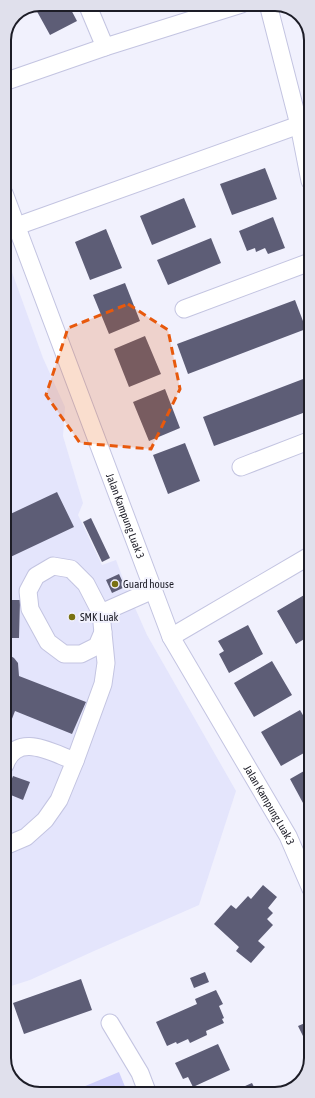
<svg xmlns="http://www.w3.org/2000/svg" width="315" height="1098" viewBox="0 0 315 1098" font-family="'Asap Condensed',sans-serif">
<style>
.built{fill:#e4e5fc}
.green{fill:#cfcffb}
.building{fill:#5d5d76}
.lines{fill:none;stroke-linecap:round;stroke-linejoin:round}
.minor-casing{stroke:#c3c4e1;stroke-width:19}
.minor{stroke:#fff;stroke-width:17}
.marked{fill:#e8590c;fill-opacity:0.2;stroke:#e8590c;stroke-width:3;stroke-dasharray:8 5;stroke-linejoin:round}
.poi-dot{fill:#797112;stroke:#f1f1fd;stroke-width:1.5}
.labels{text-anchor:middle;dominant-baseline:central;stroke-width:4;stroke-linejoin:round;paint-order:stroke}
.street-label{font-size:11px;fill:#1d1d27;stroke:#f1f1fd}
.poi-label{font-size:11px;fill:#1d1d27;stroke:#f1f1fd;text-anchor:start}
.rim{fill:none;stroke:#1d1d27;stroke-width:2}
</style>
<rect width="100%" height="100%" fill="#f1f1fd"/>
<path class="built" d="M4 250 43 358 65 407 63 436 83 503 78 515 102 565 116 560 128 592 147 635 236 791 199 905 94 951 30 980 5 988Z"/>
<path class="green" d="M119 1072 128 1094H66Z"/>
<path class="building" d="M40 4H68L77 21 50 35 34 6Z
M265 168 277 199 232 215 220 184Z
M184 198 196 227 152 245 140 216Z
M273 217 285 248 268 254 265 248 256 252 255 248 247 251 239 231Z
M106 229 122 268 90 280 75 242Z
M211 238 221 263 168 285 157 260Z
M125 283 140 321 109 334 93 295Z
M295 300 306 329 188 374 177 344Z
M145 336 161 374 129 387 114 349Z
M311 376V410L214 446 203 417Z
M165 389 180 428 149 441 133 402Z
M185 443 200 481 168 494 153 455Z
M57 492 74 527 4 560V517Z
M91 518 110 558 102 562 83 522Z
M119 574 125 587 112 593 106 580Z
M311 591V635L296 644 277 611Z
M4 600H20L19 638H9L6 653 14 658 18 663 19 676 86 702 72 734 15 711 5 737Z
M248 625 263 654 229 673 219 654 224 651 218 641Z
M311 654V669L304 657Z
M272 661 292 695 254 717 234 683Z
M300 710 311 729V749L281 766 261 732Z
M311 767V813L309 814 290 779Z
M13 776 30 782 23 800 6 793Z
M263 885 277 897 268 908 273 913 267 919 273 925 258 941 265 947 251 963 236 951 239 947 214 924 231 905 236 909 248 896 251 899Z
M205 972 209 982 194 988 190 978Z
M81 979 92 1010 24 1034 13 1003Z
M216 990 223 1004 219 1006 224 1018 222 1019 224 1023 206 1031 207 1035 190 1043 188 1039 177 1044 176 1042 167 1046 156 1022 197 1004 195 999Z
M305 1023 311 1037 305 1040 298 1026Z
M218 1044 230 1070 193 1087 188 1077 183 1079 175 1063Z
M252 1083 257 1093H229Z"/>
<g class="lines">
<defs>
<g id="minor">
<path d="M87 4 105 47"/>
<path d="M268 4 299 125 310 181"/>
<path d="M4 82 105 47 242 4"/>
<path id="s1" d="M4 193 171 637 288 836 311 889"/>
<path d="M17 226 299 125"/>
<path d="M184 309 310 262"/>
<path d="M241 467 311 440"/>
<path d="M101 613 86 584 71 569 53 566 36 576 28 591 30 609 48 642 64 654H81L97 646 103 632"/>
<path d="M171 637 311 555"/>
<path d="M5 765C17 731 52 753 75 761"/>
<path d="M5 846 26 837 45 820 59 800 75 761 103 684 106 663 101 613 153 590"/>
<path d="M110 1023 140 1073 148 1094"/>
</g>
</defs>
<use href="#minor" class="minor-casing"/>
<use href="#minor" class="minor"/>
</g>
<path class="marked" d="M128 304 168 330 180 389 151 449 80 443 46 395 68 328Z"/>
<g class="poi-dot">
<circle cx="115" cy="584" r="4"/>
<circle cx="72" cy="617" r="4"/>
</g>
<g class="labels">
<g class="street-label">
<text stroke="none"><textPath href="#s1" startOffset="345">Jalan Kampung Luak 3</textPath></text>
<text stroke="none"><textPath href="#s1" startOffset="669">Jalan Kampung Luak 3</textPath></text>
</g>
<g class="poi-label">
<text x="123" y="584">Guard house</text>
<text x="80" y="617">SMK Luak</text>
</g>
</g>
<path d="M0 0H315V1098H0ZM40 11H275A29 29 0 0 1 304 40V1058A29 29 0 0 1 275 1087H40A29 29 0 0 1 11 1058V40A29 29 0 0 1 40 11Z" fill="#e0e0ec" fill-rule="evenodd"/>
<path class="rim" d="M40 11H275A29 29 0 0 1 304 40V1058A29 29 0 0 1 275 1087H40A29 29 0 0 1 11 1058V40A29 29 0 0 1 40 11Z"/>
</svg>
